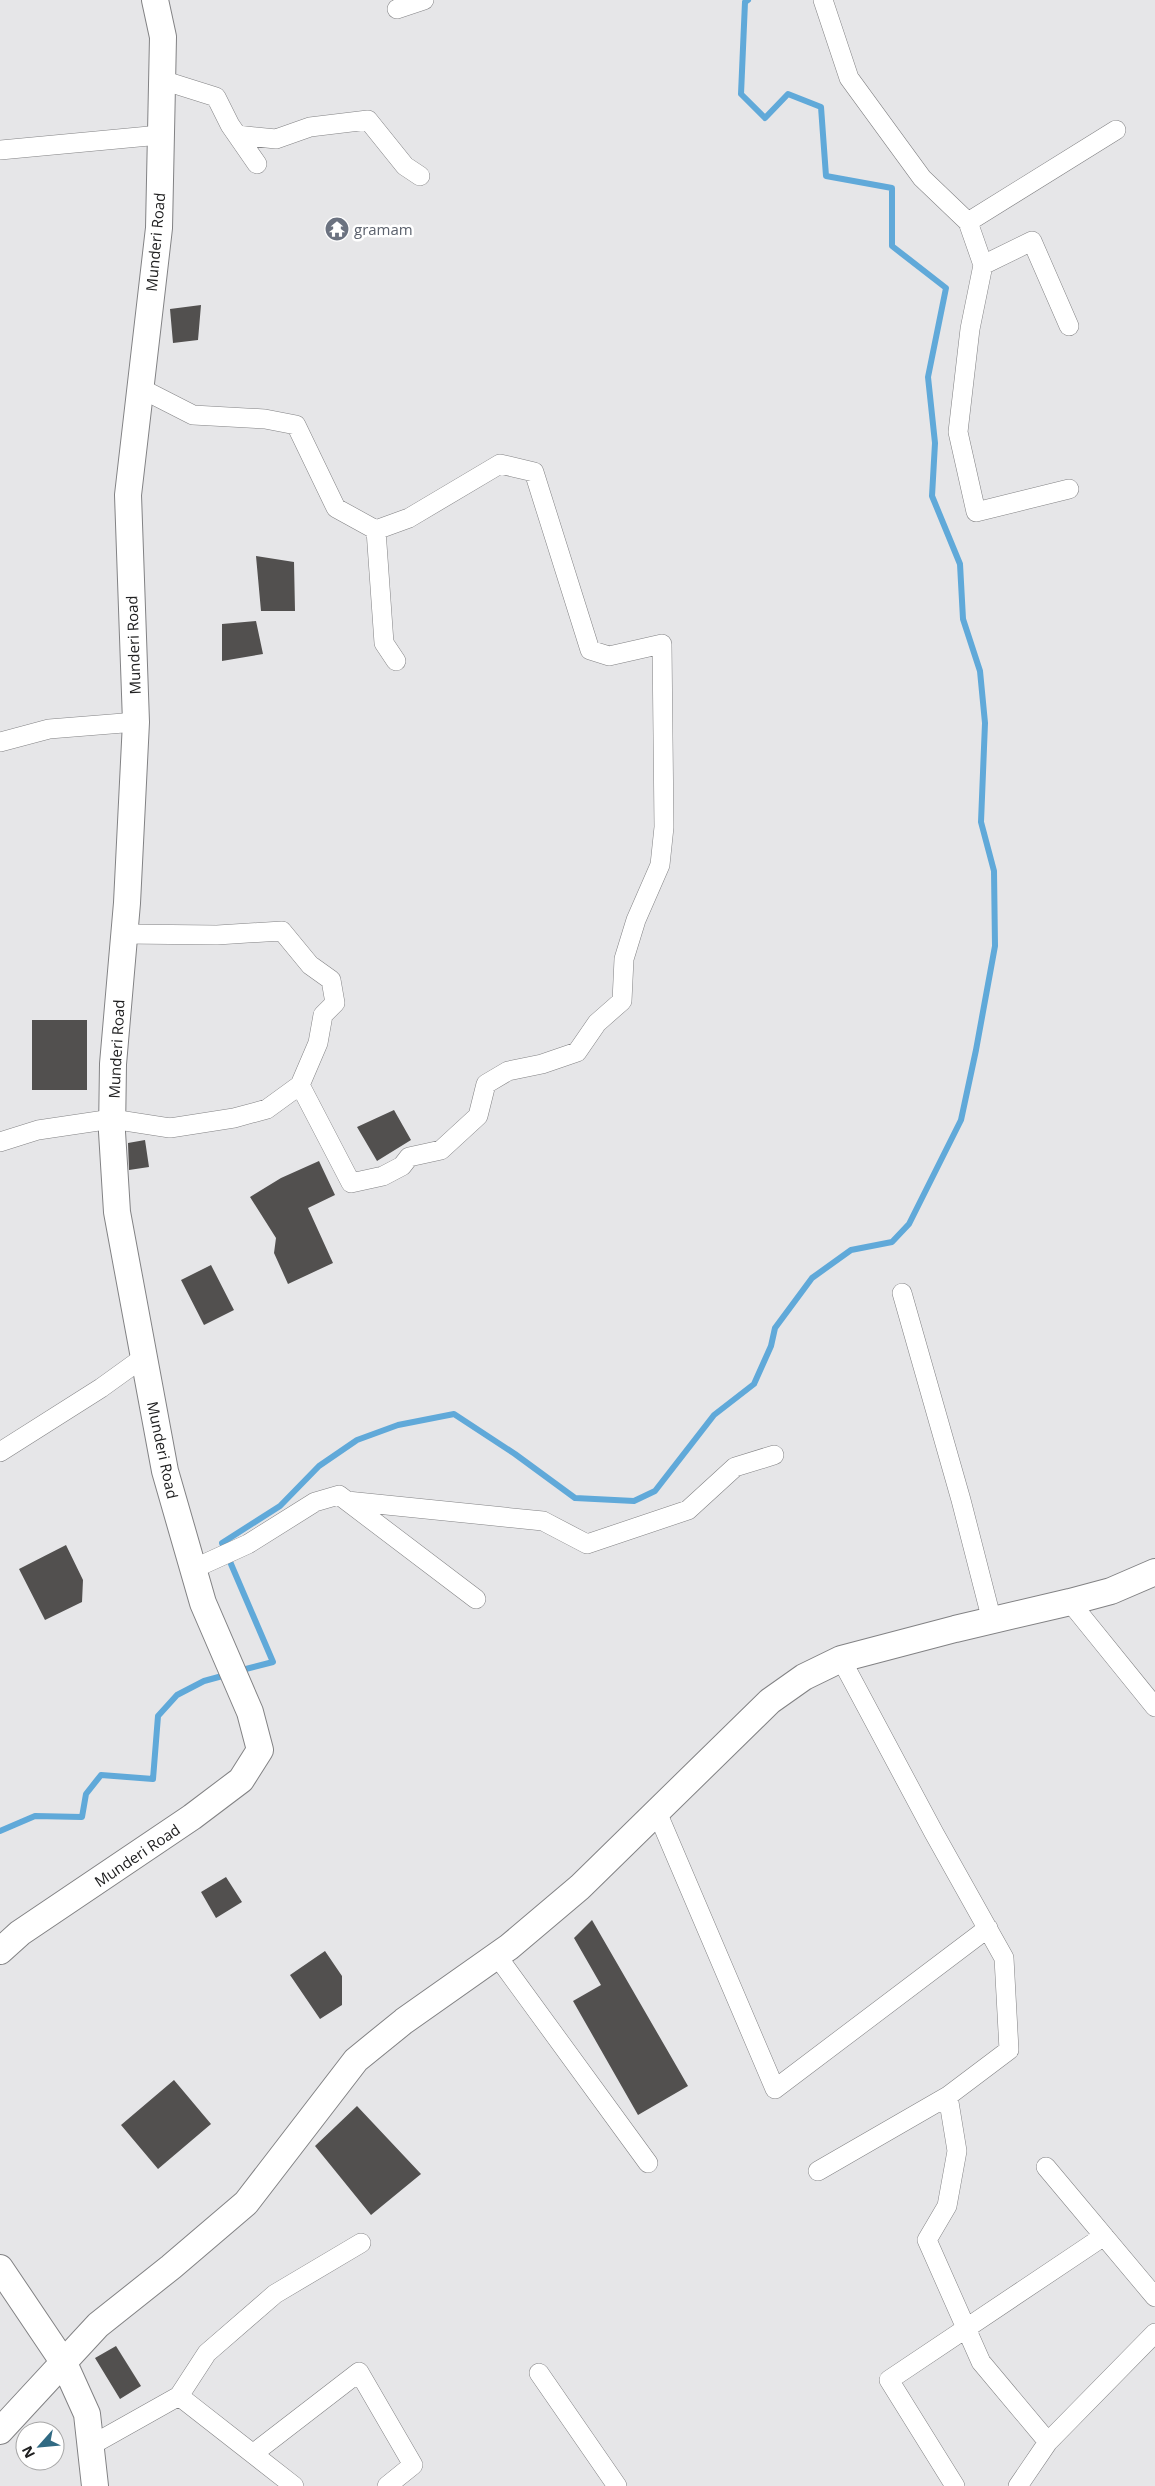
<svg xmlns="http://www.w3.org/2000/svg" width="1155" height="2486" viewBox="0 0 1155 2486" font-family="'Open Sans',sans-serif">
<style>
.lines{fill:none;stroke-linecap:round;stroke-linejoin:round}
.stream{stroke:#60a9d9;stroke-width:6}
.building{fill:#52504f}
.street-casing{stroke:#828284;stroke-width:20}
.secondary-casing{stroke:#828284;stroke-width:28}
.street{stroke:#fff;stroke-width:19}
.secondary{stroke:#fff;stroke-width:26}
.labels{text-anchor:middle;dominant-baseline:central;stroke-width:5;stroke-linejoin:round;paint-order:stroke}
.worship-label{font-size:15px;fill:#5b616d;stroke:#fff;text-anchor:start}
.street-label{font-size:15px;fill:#202021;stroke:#fff}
</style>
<rect width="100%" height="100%" fill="#e6e6e8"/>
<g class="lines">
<path class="stream" d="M238 1671 273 1662 222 1543 280 1506 319 1466 357 1440 398 1425 454 1414 515 1454 575 1498 634 1501 655 1491 714 1415 754 1384 771 1346 775 1328 812 1278 851 1250 892 1242 909 1224 961 1120 976 1050 995 946 994 871 981 822 985 723 980 671 963 619 960 564 932 496 935 443 928 377 946 288 892 246V188L826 176 821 107 788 94 765 118 741 94 745 2 748 0
M0 1831 35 1816 82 1817 86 1794 101 1775 153 1779 158 1716 177 1695 204 1681 226 1675"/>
</g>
<path class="building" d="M201 305 198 340 173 343 170 309Z
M256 556 294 562 295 611H261Z
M256 621 263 654 222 661V624Z
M32 1020H87V1090H32Z
M394 1110 411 1140 377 1161 357 1127Z
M145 1140 149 1167 129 1170 128 1143Z
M319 1161 335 1195 308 1208 333 1263 288 1284 274 1253 276 1238 250 1197 281 1178Z
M211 1265 234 1310 204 1325 181 1280Z
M66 1545 83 1580 82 1602 45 1620 19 1569Z
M226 1877 242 1902 216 1918 201 1892Z
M592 1920 688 2086 638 2115 573 2001 601 1985 574 1938Z
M325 1951 342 1976V2005L320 2019 290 1975Z
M174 2080 211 2124 158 2169 121 2125Z
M357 2106 421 2174 371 2215 315 2146Z
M116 2346 141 2386 120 2399 95 2358Z"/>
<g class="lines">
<defs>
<path id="street" d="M823 0 849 78 922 178 968 222 983 265 970 329 958 432 976 512 1069 489
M397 9 424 0
M162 80 216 97 230 125 257 164
M237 135 276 139 310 127 368 120 405 166 420 176
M0 150 160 135
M968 222 1116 130
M983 265 1032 241 1069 326
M376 530 384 643 396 661
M0 742 49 729 136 722
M124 934 217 935 282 931 310 965 331 980 335 1003 323 1015 318 1043 300 1085 351 1183 383 1176 402 1166 409 1157 441 1150 478 1116 486 1084 508 1071 542 1064 577 1052 597 1023 622 1001 624 959 636 920 660 865 664 827 662 644 609 656 590 650 534 472 500 464 409 518 376 530 336 508 296 425 265 419 193 415 140 388
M0 1142 38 1130 112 1119 170 1128 234 1118 267 1109 300 1085
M902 1293 961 1500 992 1621
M0 1452 101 1388 144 1357
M347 1501 543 1521 587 1544 688 1510 735 1467 774 1455
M193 1569 248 1544 315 1502 339 1495 476 1599
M1070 1602 1155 1707
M841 1659 934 1833 1004 1958 1009 2050 948 2096 957 2151 947 2206 927 2240 981 2362 1048 2442 1018 2486
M657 1812 775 2089 988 1928
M497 1956 648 2163
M1046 2167 1155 2297
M818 2171 948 2096
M539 2373 617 2486
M179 2396 294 2486
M1048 2442 1155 2333
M90 2446 179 2396 207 2353 275 2294 361 2243
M254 2453 359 2372 413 2465 387 2486
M955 2486 889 2380 1104 2236"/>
<path id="secondary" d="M0 1951 20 1933 192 1817 241 1780 260 1750 250 1712 203 1603 165 1471 117 1212 112 1132 113 1064 127 903 136 722 128 495 159 228 163 37 155 0
M0 2268 64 2363 87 2414 95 2486
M0 2431 98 2325 171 2267 246 2203 356 2060 404 2021 509 1947 580 1887 770 1701 804 1677 841 1659 955 1629 1070 1602 1111 1591 1155 1572"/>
</defs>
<use href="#street" class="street-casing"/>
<use href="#secondary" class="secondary-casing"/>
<use href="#street" class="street"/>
<use href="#secondary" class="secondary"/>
</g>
<defs>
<symbol id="temple-disc" viewBox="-11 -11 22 22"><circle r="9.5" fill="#6b7280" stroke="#fff"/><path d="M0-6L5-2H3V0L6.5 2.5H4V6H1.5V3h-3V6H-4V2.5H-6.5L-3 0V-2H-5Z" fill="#fff"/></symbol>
</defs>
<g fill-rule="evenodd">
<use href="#temple-disc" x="323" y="215" width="28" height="28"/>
</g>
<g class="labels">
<g class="worship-label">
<text x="354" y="229">gramam</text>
</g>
<g class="street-label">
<text transform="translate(155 242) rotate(-85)">Munderi Road</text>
<text transform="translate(133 645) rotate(-92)">Munderi Road</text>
<text transform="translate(116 1049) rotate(-87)">Munderi Road</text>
<text transform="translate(163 1450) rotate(78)">Munderi Road</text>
<text transform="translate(137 1855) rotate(-34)">Munderi Road</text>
</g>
</g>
<g transform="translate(40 2446) rotate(243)"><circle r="24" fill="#ffffff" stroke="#a6a6a6"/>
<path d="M0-4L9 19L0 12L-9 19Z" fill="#306a83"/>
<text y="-8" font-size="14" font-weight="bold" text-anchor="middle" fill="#202021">N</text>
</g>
</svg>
